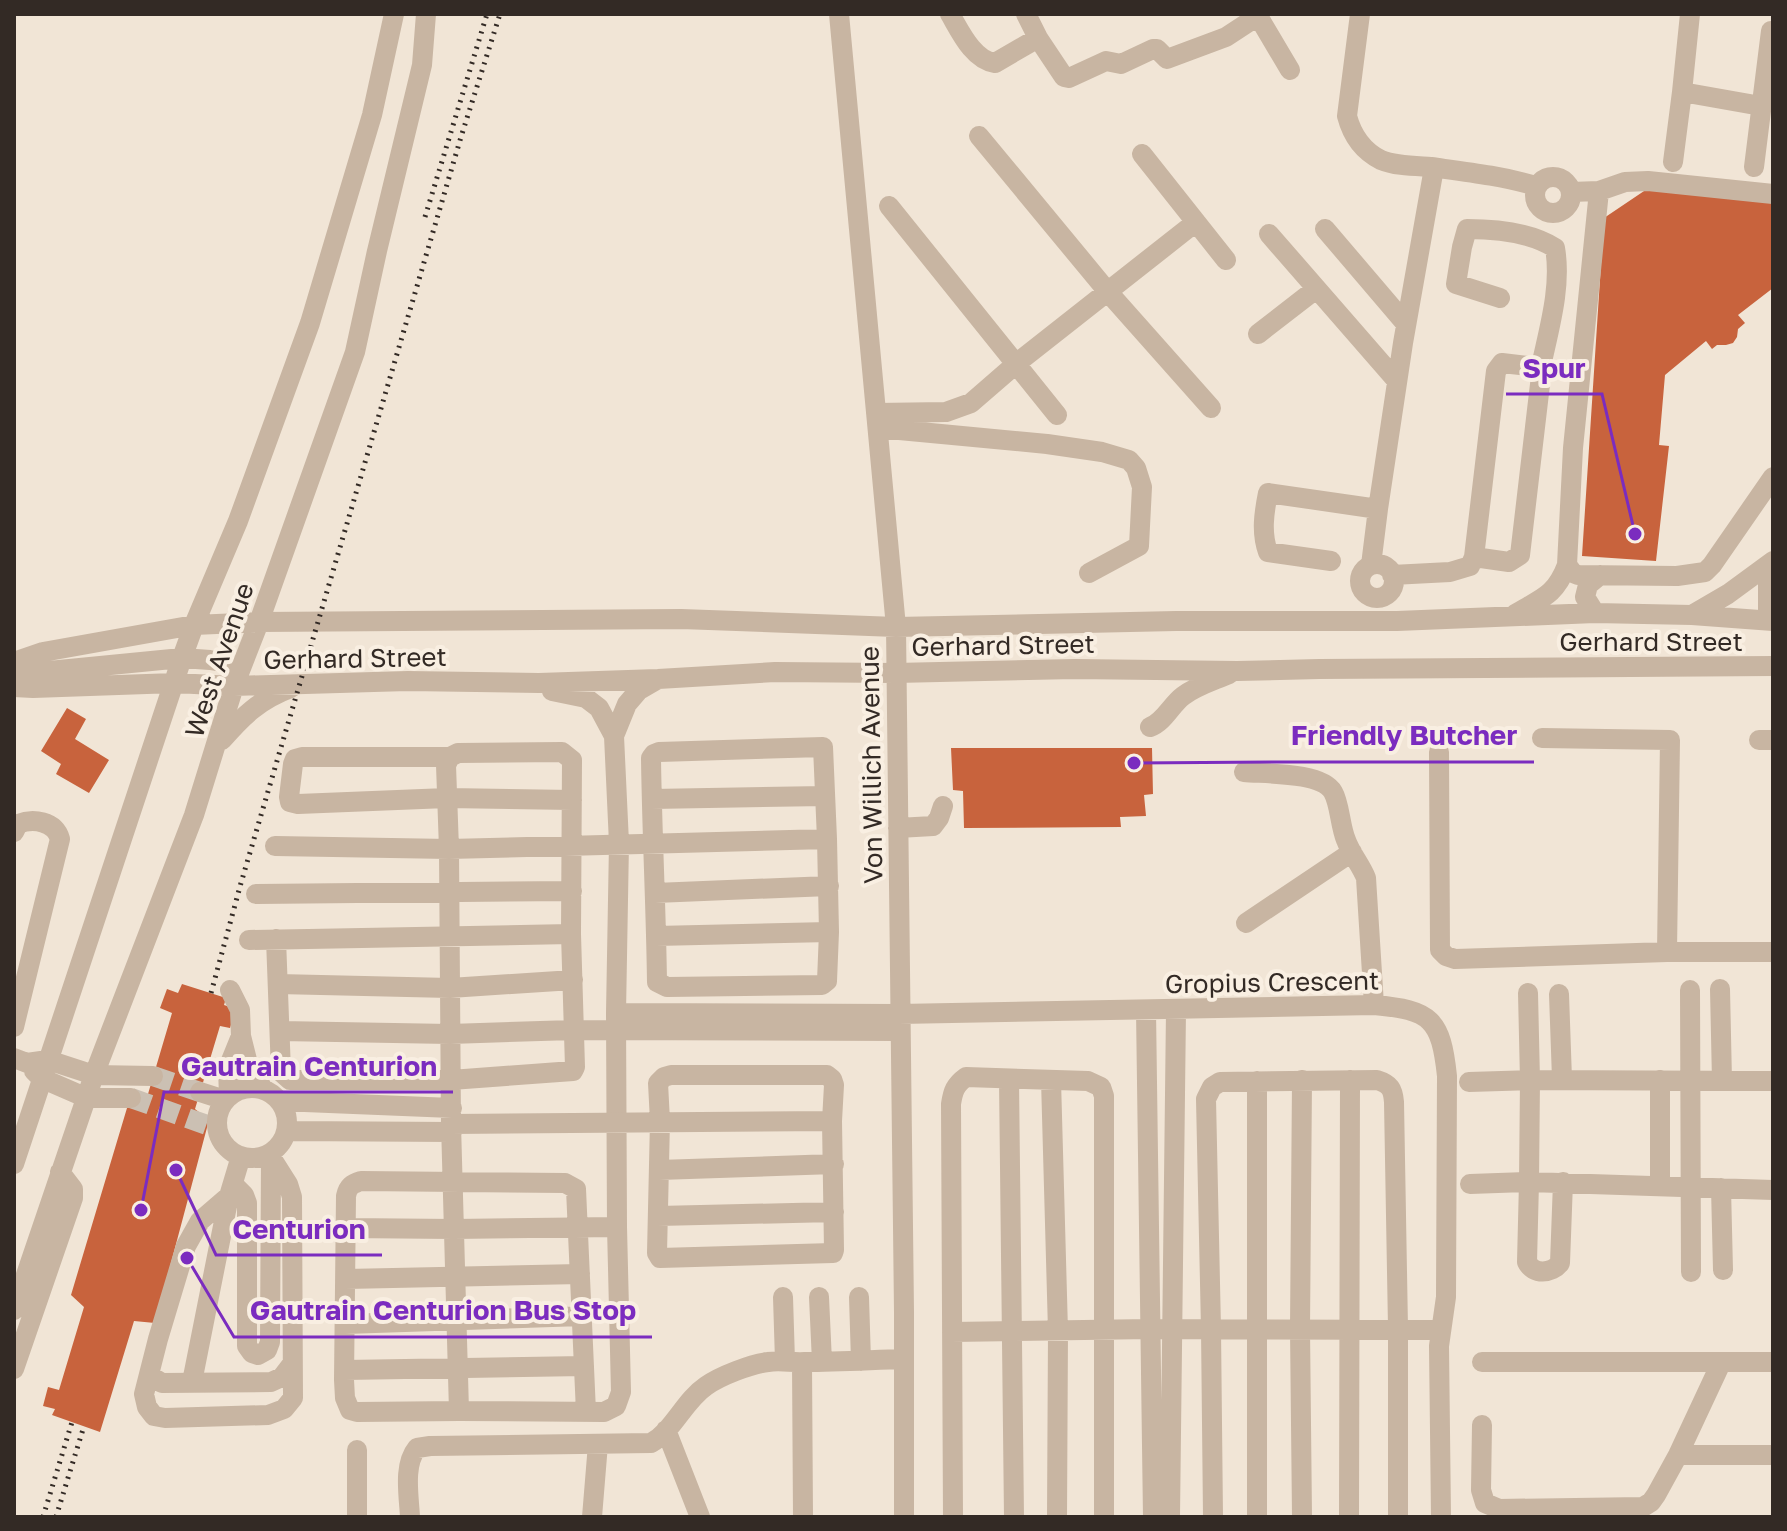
<svg xmlns="http://www.w3.org/2000/svg" width="1787" height="1531" viewBox="0 0 1787 1531" font-family="'Golos Text',sans-serif">
<style>
.building{fill:#c8633d}
.lines{fill:none;stroke-linecap:round;stroke-linejoin:round}
.minor-tunnel{stroke:#cbc0b3;stroke-width:20;stroke-dasharray:20 10;stroke-linecap:butt}
.minor{stroke:#c8b5a2;stroke-width:20}
.rail{stroke:#332a25;stroke-width:5;stroke-dasharray:2 6;stroke-linecap:butt}
.labels{text-anchor:middle;dominant-baseline:central;stroke-width:8;stroke-linejoin:round;paint-order:stroke}
.street-label{font-size:26px;fill:#332a25;stroke:#f9efe2}
.leader{fill:none;stroke:#7b2cbf;stroke-width:3}
.callout-dot{fill:#7b2cbf;stroke:#f9efe2;stroke-width:3}
.callout-label{font-size:28px;text-anchor:middle;font-weight:bold;fill:#7b2cbf;stroke:#f9efe2;stroke-width:8;stroke-linejoin:round;paint-order:stroke}
</style>
<rect width="100%" height="100%" fill="#f1e5d6"/>
<path class="building" d="M1650 187 1773 202V288L1738 315 1745 323 1738 329 1737 337 1733 343 1726 345H1717L1712 349 1706 341 1665 375 1659 445 1669 446 1656 561 1582 556 1604 218Z
M67 708 86 719 75 739 109 760 89 793 56 774 61 764 41 751Z
M951 748H1152L1153 794 1144 795 1146 816 1120 817 1121 827 964 828 963 791 953 790Z
M182 984 226 998 224 1005 236 1009 230 1028 220 1026 195 1109 209 1120 155 1323 134 1321 100 1432 52 1415 55 1409 43 1406 48 1387 59 1390 84 1307 71 1295 130 1098 148 1094 172 1013 160 1008 167 989 178 993Z"/>
<g class="lines">
<path class="minor-tunnel" d="M153 1076 200 1092
M131 1098 207 1125"/>
<path class="minor" d="M839 14 896 627 904 1312V1517
M950 14C960 31 973 60 995 63L1038 38 1064 77 1069 78 1106 61 1121 64 1153 49H1157L1167 59 1226 37 1258 16 1257 14
M1026 14 1038 38
M1360 14 1347 116C1352 135 1363 151 1381 160 1395 166 1415 166 1431 167 1467 172 1502 176 1536 186
M1690 14 1682 92 1761 106
M1258 16 1290 70
M979 136 1108 292 1211 408
M1142 154 1226 260
M1673 162 1682 92
M1754 167 1771 31
M1535 195a18 18 0 1 1 36 0a18 18 0 1 1-36 0Z
M1599 191 1573 448 1567 565 1573 573 1578 575 1677 576 1705 572 1712 565 1773 477
M1571 192 1599 191 1625 182 1648 181 1773 194
M889 206 1057 415
M1325 229 1406 324
M1269 234 1397 381
M1500 298 1456 284 1462 247 1467 229C1497 229 1530 232 1555 248 1562 288 1548 332 1540 371
M1258 334 1316 289
M876 413 946 412 971 403 1017 363 1196 222
M878 428 1047 444 1102 452 1129 460 1136 468 1142 487 1139 546 1089 573
M1378 509 1403 343 1434 168
M1331 561 1268 552C1261 533 1264 513 1268 493L1378 509 1371 565
M1360 581a17 17 0 1 1 34 0a17 17 0 1 1-34 0Z
M1392 575 1450 572 1470 566 1474 557 1496 371 1502 363 1537 367 1541 376 1520 555 1509 562 1474 557
M1595 613 1585 597 1588 585 1600 575
M1515 614C1542 598 1555 596 1567 565
M1692 615 1728 594 1773 561
M1768 621V585L1773 566
M14 662 43 652 194 625 259 622 681 619 896 627 1176 621H1397L1595 613 1692 615 1773 621
M14 667 49 671 182 658 210 660 222 662 230 669 234 686
M14 687 33 688 175 683 234 686 408 681 539 683 658 679 775 672 895 673 1075 669 1237 671 1319 669 1773 666
M552 691 586 698 599 708 614 736
M1150 727C1164 722 1171 705 1183 696 1196 686 1213 681 1229 674
M1542 738 1670 740 1667 952
M222 740C243 716 259 700 291 688
M1759 740H1773
M1439 752 1440 950 1446 956 1455 959 1667 952H1773
M450 757 446 765 449 849 451 1124 459 1411
M1244 772C1266 774 1322 772 1333 792 1340 804 1340 826 1346 840 1351 854 1361 865 1366 878L1374 1005
M652 799 825 796
M898 828 933 826 939 818 943 806
M14 832 18 824C33 818 55 821 60 839L14 1027
M275 846 449 849 827 839 829 932 827 981 822 985 667 987 657 982C656 907 652 833 651 758L654 754 659 752 823 747 827 839
M655 893 829 886
M256 894 572 891
M1246 923 1352 852
M656 936 829 932
M276 939 281 1072 290 1080H451L573 1071 575 1067 571 934 572 760 562 752 458 753 450 757H302L295 759 293 764 289 797 290 802 298 804 447 798 572 800
M249 940 571 934
M278 984 450 988 573 980
M1720 989 1722 1081
M230 990 240 1010 241 1036 248 1064 263 1089
M1690 990 1691 1272
M1559 994 1562 1079
M1146 1010 1153 1517
M616 1013 899 1014 1374 1005C1431 1010 1441 1019 1447 1076L1446 1297 1439 1346 1441 1517
M280 1031 450 1034 573 1030 900 1031
M14 1058 27 1063 48 1060 94 1075 153 1076
M34 1071 41 1078 87 1098H131
M671 1075H827L832 1079 834 1085 832 1121 834 1250 833 1253 660 1258 657 1253 660 1121 658 1083 664 1077Z
M1009 1079 1014 1517
M1051 1080 1058 1331 1057 1517
M1302 1080 1300 1329 1302 1517
M1257 1081V1517
M1773 1081 1530 1080 1529 1182 1773 1190
M1469 1082 1530 1080 1528 993
M217 1123a35 35 0 1 1 70 0a35 35 0 1 1-70 0Z
M200 1092 225 1100
M229 1097 228 1068 241 1036
M280 1101 452 1108
M451 1124 832 1121
M287 1131 452 1132
M14 1164 182 658 194 625 238 521 310 323 372 115 394 14
M659 1170 834 1164
M233 1184 244 1195 247 1203V1346L252 1353 258 1355 267 1350 270 1342 271 1158
M1470 1184 1529 1182 1527 1262C1533 1275 1552 1274 1560 1263L1563 1182
M1660 1186V1080
M1721 1188 1723 1270
M229 1196 200 1221 186 1246 158 1339 144 1394 147 1407 154 1416 165 1418 268 1415 284 1409 293 1398 292 1197 288 1184 269 1154
M658 1216 834 1212
M346 1228 454 1229 617 1227
M346 1279 580 1274
M783 1297 785 1361
M819 1297 822 1362
M859 1297 861 1361
M14 1310 94 1075 194 815 234 686 259 622 355 352 377 251 422 65 426 14
M345 1324 582 1316
M952 1332 1151 1329 1441 1330
M1482 1362H1773
M802 1363 803 1517
M14 1369 73 1198V1189L60 1172
M345 1370 584 1366
M149 1375 162 1383 271 1382 282 1377 292 1364
M192 1382 229 1196 241 1156
M586 1412 576 1189 565 1183 361 1181C352 1184 348 1186 346 1196L344 1380 345 1398 350 1410 357 1412 459 1411 604 1412 616 1406 621 1392 617 1227 616 1013 619 843 614 736 627 704 639 690 658 679
M1482 1425 1481 1490 1485 1503 1499 1509 1643 1507 1651 1502 1656 1495 1678 1455 1721 1363
M666 1430 700 1517
M357 1450V1517
M1678 1455H1773
M410 1517C409 1496 403 1465 417 1448L430 1446 651 1443C674 1430 684 1401 706 1386 720 1376 751 1364 768 1362 781 1360 793 1363 805 1362 838 1362 870 1360 903 1359
M592 1517 598 1444
M953 1517 951 1104C953 1091 955 1085 966 1077L1088 1081 1101 1087 1104 1096V1517
M1170 1517 1176 1010
M1213 1517 1211 1329 1206 1099 1212 1087 1220 1082 1377 1080C1390 1084 1393 1089 1394 1102L1398 1328V1517
M1349 1517 1350 1080"/>
<path class="rail" d="M425 217 487 14
M211 993 241 883 461 137 500 14
M43 1517 72 1422
M56 1517 84 1426"/>
</g>
<g class="labels">
<g class="street-label">
<text x="1651" y="641">Gerhard Street</text>
<text transform="translate(1003 645) rotate(-1)">Gerhard Street</text>
<text transform="translate(355 658) rotate(-1)">Gerhard Street</text>
<text transform="translate(219 660) rotate(-71)">West Avenue</text>
<text transform="translate(871 765) rotate(-91)">Von Willich Avenue</text>
<text transform="translate(1272 982) rotate(-1)">Gropius Crescent</text>
</g>
</g>
<path class="leader" d="M1635 534L1602 394H1506M1134 763L1275 762H1534M141 1210L164 1092H453M176 1170L216 1255H382M187 1258L234 1337H652"/>
<g class="callout-dot">
<circle cx="1635" cy="534" r="8"/>
<circle cx="1134" cy="763" r="8"/>
<circle cx="141" cy="1210" r="8"/>
<circle cx="176" cy="1170" r="8"/>
<circle cx="187" cy="1258" r="8"/>
</g>
<g class="callout-label">
<text x="1554" y="378">Spur</text>
<text x="1404" y="745">Friendly Butcher</text>
<text x="309" y="1076">Gautrain Centurion</text>
<text x="299" y="1239">Centurion</text>
<text x="443" y="1320">Gautrain Centurion Bus Stop</text>
</g>
<rect width="1787" height="1531" fill="none" stroke="#332a25" stroke-width="32"/>
</svg>
